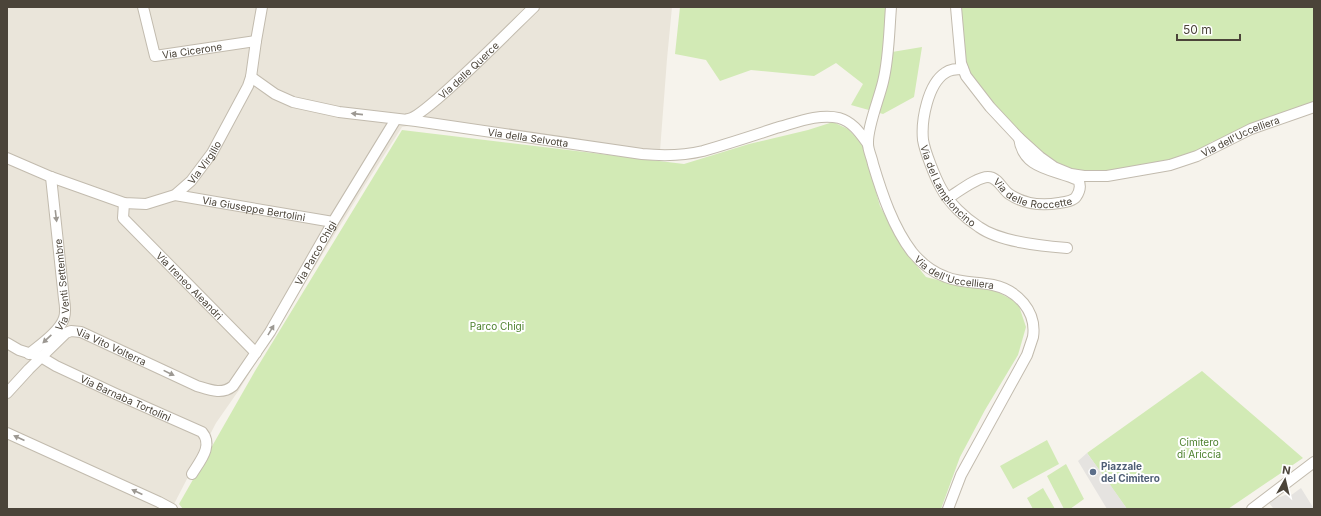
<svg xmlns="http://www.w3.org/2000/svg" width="1321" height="516" viewBox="0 0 1321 516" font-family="Inter,sans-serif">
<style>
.residential{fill:#eae5da}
.green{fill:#d2eab5}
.parking{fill:#e5e3e0}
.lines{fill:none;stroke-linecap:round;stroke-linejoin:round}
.minor-casing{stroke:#c2bbae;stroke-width:12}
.minor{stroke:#fff;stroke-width:10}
.oneway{fill:#9c9892}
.service-dot{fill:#5c6f8a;stroke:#fff;stroke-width:1.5}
.labels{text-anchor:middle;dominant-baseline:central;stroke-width:4;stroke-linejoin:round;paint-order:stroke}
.street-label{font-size:10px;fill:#4b4439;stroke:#fff}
.park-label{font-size:10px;fill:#4a7f2a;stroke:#fff}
.service-label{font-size:10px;font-weight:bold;fill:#4e5e75;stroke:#fff;text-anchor:start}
</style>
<rect width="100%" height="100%" fill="#f6f3ec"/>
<path class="residential" d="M7 7H672L667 59 660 151 427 123 402 127 365 185 239 390 216 423 173 506 176 509H7Z"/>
<path class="green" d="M680 7H891L886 53 922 47 914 97 883 114 851 105 863 84 836 63 814 76 751 70 720 81 706 60 675 54Z
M956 7H1314V107L1240 133 1211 142 1197 156 1092 177 1047 162 966 76Z
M833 122 848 129 863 145 880 206 904 250 926 277 957 285 992 289 1018 303 1026 327 1018 355 985 410 960 457 941 509H183L179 504 255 371 402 130 684 164 749 144 808 130Z
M1202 371 1303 458 1228 509H1127L1087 453Z
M1047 440 1059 464 1013 489 1000 466Z
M1066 464 1084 499 1070 509H1064L1047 476Z
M1043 488 1055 509H1033L1027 498Z"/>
<path class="parking" d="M1087 453 1109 483 1127 509H1107L1078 461Z
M1301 488 1314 509H1271L1273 508 1269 503 1278 496 1280 497 1285 495 1290 496Z"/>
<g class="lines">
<defs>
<g id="minor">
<path id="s1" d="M143 7 155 56 256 41"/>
<path id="s2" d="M891 7C889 32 889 58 883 82 879 99 867 128 868 144 868 150 872 158 873 164 882 194 893 227 912 252 921 263 932 272 946 277 961 283 977 282 993 285 1017 290 1037 311 1033 337 1031 343 1029 349 1027 355L961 475 948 509"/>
<path id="s3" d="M956 7 961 63 966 76 990 107 1019 138 1040 157 1054 167 1071 174 1084 176H1107L1170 165 1197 156 1251 129 1314 107"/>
<path id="s4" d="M963 69C956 69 950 69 945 73 928 84 921 120 923 140 925 152 935 177 941 188 949 203 965 218 979 227 1000 242 1041 246 1067 248"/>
<path id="s5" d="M251 77 275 94 293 102 339 112 416 121 642 154C663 156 682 156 703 151 727 144 752 136 776 128 795 123 819 113 839 118 853 122 860 133 868 144"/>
<path id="s6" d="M408 119C424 118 516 24 534 7"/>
<path id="s7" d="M7 158 51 177 124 203 146 204 175 195 191 181 212 153 248 86 251 77 256 41 262 7"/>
<path id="s8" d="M175 195 333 222"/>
<path id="s9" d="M948 198C958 192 977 177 988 177 998 177 1002 189 1009 194 1024 204 1042 206 1059 203 1065 202 1073 201 1076 197 1080 191 1081 185 1078 180 1054 169 1023 170 1019 138"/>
<path id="s10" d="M124 203 123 218 256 353"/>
<path id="s11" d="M7 343 19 350 41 357 56 366 116 394 202 432C214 446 199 462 192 474"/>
<path id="s12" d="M29 354C40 345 60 331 64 318 66 312 65 305 64 299L51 177"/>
<path id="s13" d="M7 393 29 369 66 333 71 331 81 332 197 386C210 390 222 395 233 386L270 332 333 222 396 119"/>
<path d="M7 433 159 502 172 509"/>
<path d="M1252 509 1314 462"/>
</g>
</defs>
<use href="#minor" class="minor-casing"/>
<use href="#minor" class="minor"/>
</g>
<defs><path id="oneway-solid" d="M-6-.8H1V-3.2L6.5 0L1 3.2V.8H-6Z"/></defs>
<g class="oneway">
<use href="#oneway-solid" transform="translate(357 114) rotate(-174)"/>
<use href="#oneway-solid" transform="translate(56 216) rotate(83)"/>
<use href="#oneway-solid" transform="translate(271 330) rotate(-59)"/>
<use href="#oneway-solid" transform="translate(47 339) rotate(137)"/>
<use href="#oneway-solid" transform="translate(169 373) rotate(26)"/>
<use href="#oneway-solid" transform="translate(19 438) rotate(-156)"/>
<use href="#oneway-solid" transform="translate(137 492) rotate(-155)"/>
</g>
<circle class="service-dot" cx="1093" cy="472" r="4"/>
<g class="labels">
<g class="street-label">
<text stroke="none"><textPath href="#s1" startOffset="88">Via Cicerone</textPath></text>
<text stroke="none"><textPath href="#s6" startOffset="78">Via delle Querce</textPath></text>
<text stroke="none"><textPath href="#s5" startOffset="287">Via della Selvotta</textPath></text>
<text stroke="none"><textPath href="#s3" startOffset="392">Via dell'Uccelliera</textPath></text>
<text stroke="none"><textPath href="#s7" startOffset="222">Via Virgilio</textPath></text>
<text stroke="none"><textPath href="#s4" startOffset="145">Via del Lampioncino</textPath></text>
<text stroke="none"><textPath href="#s9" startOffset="96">Via delle Roccette</textPath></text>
<text stroke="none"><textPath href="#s8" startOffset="80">Via Giuseppe Bertolini</textPath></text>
<text stroke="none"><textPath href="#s13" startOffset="422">Via Parco Chigi</textPath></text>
<text stroke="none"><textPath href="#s2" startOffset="306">Via dell'Uccelliera</textPath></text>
<text stroke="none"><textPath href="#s12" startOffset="84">Via Venti Settembre</textPath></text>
<text stroke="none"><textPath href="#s10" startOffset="110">Via Ireneo Aleandri</textPath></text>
<text stroke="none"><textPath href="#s13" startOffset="133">Via Vito Volterra</textPath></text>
<text stroke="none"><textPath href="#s11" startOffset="131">Via Barnaba Tortolini</textPath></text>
</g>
<g class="park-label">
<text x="497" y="326">Parco Chigi</text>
<text x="1199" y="442">Cimitero<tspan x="1199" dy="12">di Ariccia</tspan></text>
</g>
<g class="service-label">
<text x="1101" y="466">Piazzale<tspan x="1101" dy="12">del Cimitero</tspan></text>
</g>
</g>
<rect width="1321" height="516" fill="none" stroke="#4b4439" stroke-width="16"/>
<g transform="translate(1285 480) rotate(8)" stroke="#ffffff" stroke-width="3" paint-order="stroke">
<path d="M0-3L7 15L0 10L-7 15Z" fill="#4b4439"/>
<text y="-6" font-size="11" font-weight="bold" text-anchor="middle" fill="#4b4439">N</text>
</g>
<path d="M1177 34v6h63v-6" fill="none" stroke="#4b4439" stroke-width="2"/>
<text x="1183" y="34" font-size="12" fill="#4b4439" stroke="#ffffff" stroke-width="3" paint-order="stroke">50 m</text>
</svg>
